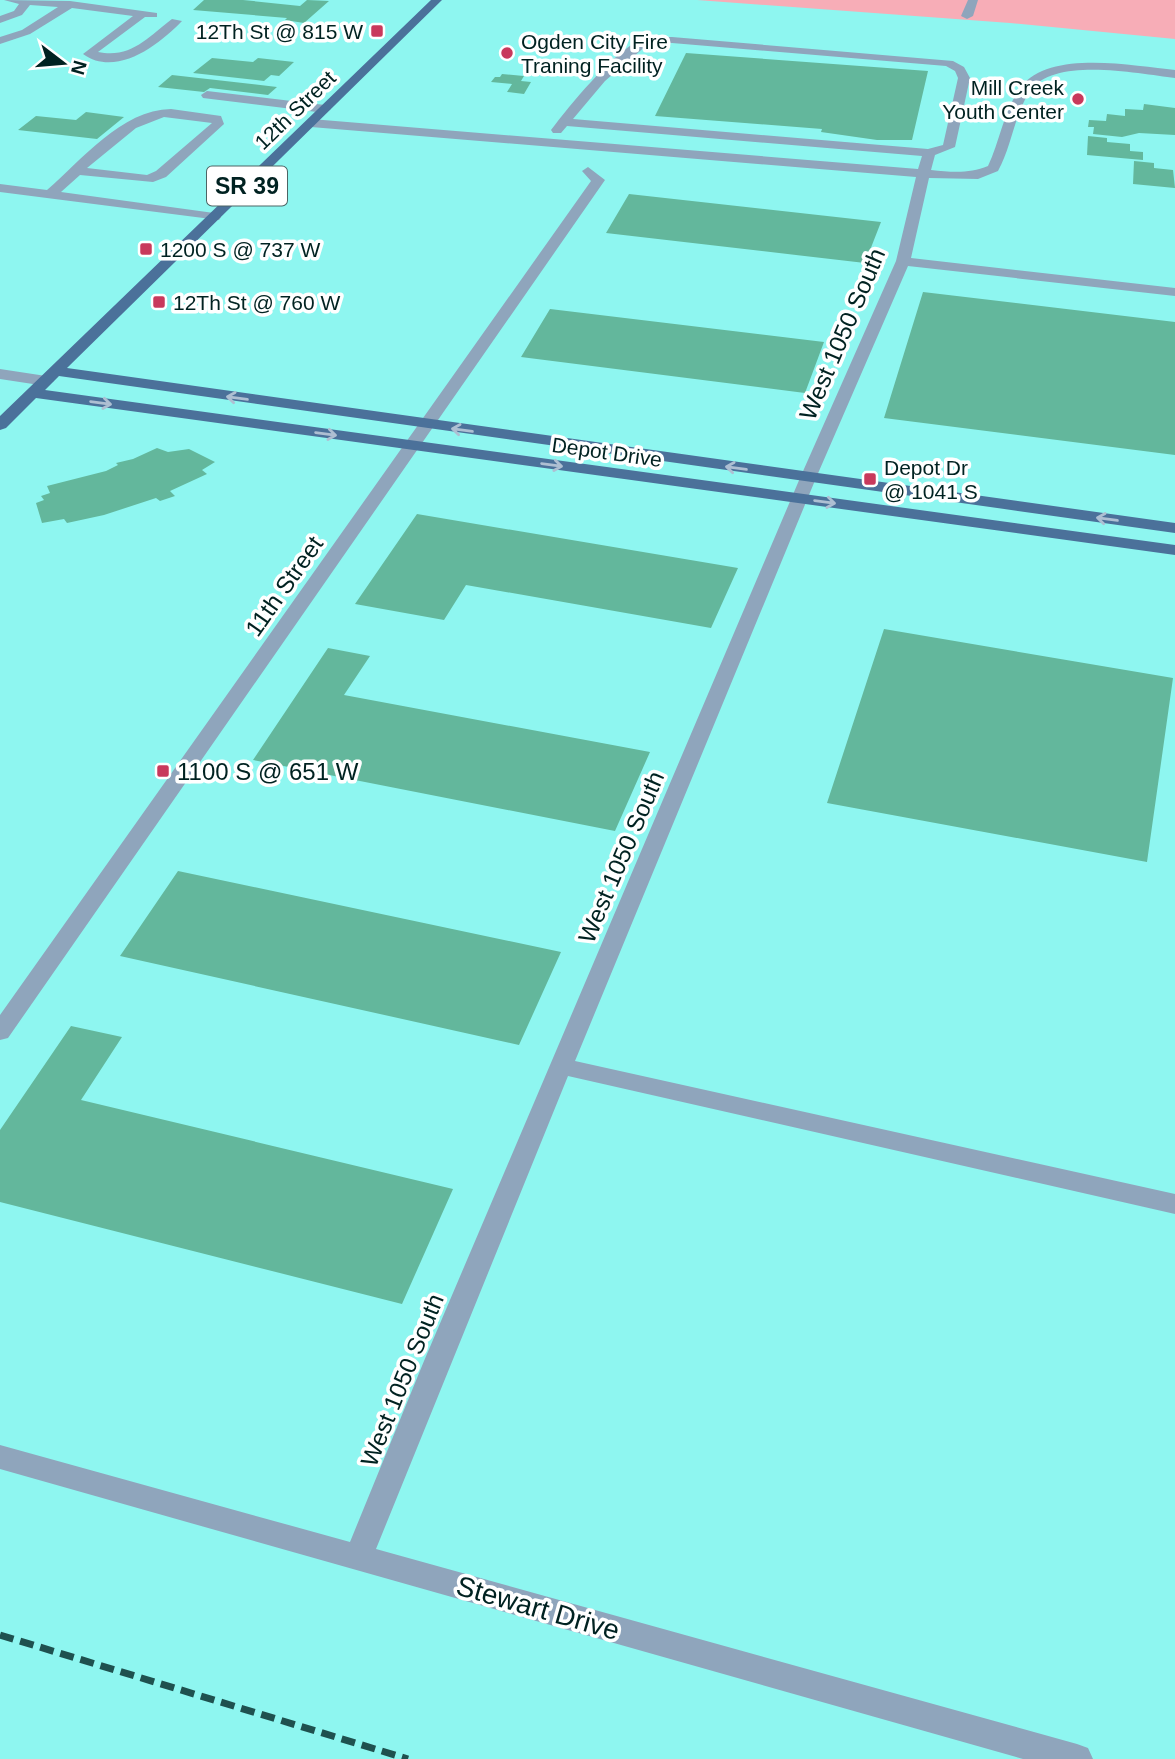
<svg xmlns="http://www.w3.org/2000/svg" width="1175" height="1759" viewBox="0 0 1175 1759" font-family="Helvetica,sans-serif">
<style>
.green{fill:#f7adb7}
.building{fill:#63b79c}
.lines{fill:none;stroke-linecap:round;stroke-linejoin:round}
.minor{fill:#8fa5bc;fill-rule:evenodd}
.major{fill:#4b719a;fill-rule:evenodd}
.rail{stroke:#1f514f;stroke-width:7;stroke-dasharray:14 7;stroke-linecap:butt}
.oneway{stroke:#aebfd2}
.poi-dot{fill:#c8395c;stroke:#fff;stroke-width:2.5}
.labels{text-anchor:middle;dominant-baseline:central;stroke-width:7;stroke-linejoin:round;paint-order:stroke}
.far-poi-label{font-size:21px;fill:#002221;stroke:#fff;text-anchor:start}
.far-street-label{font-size:21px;fill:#002221;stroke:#fff}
.shield{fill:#fff;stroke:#4c6464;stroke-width:2}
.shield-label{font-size:23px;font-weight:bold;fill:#002221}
.street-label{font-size:24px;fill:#002221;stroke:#fff}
.poi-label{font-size:24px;fill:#002221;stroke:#fff;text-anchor:start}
.near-street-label{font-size:28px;fill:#002221;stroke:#fff}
</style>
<rect width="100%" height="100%" fill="#8ef6f0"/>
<path class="green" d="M697 0H1175V39L1010 23Z"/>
<path class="building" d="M204 0H243L300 6 307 0 329 1 304 23 285 20 287 18 193 10Z
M686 53 928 71 912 140H877L821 132 822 129 655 116Z
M212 58 253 62 258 58 294 62 279 76 271 75 264 81 193 73Z
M502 74 524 76 521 81 531 82 524 94 507 92 512 84 491 82 495 77H500Z
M172 75 277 87 268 95 210 88 204 92 158 87Z
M1144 104 1175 108V135L1139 133 1122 137 1093 134 1094 127H1088L1089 120 1106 121 1107 114 1125 116V109L1143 110Z
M86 112 124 117 97 139 18 130 36 116 76 120Z
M1088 136 1107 138V142L1130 144V151L1143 152V160L1087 155Z
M1134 161 1154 163V168L1173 170 1175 188 1133 184Z
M629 194 881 222 865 263 606 233Z
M923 292 1175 322V455L884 418Z
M550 309 824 342 805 393 521 357Z
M157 448 168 452 189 449 215 462 202 470 207 474 170 491 175 496 160 501 156 498 104 515 67 523 64 519 42 523 36 503 44 500 41 496 50 493 47 486 106 471 118 465 116 463 133 459Z
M417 514 738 568 711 628 466 585 444 620 355 604Z
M884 629 1173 678 1147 862 827 803Z
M328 648 370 656 344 695 650 752 615 831 253 760Z
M178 871 561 952 519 1045 120 956Z
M71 1026 122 1037 81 1100 453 1189 402 1304 0 1202V1130Z"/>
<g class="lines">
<path class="minor" d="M4 0 70 1 157 13V17H145L98 52C131 59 148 37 172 19L182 21C159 45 116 78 83 54L133 16 72 8 30 34 0 44V37L22 30 58 7 30 5 22 15 0 23V16L14 11 19 4Z
M968 0H978L973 16 967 19 961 16Z
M672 37 953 61 964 67 970 78 955 147 935 155 931 170C951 172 969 174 988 166 1000 141 1004 109 1021 87 1049 49 1134 66 1175 70V78C1139 74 1054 56 1030 91 1014 115 1012 146 998 171L978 179 929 178 911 258 1175 288V296L908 266 816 478 575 1061 1175 1194V1214L568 1076 376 1549 1077 1744 1088 1748 1093 1759H1023L0 1469V1445L350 1542 424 1361 800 478 896 261 916 177 311 127 305 123 311 119 918 169 922 156 567 126 561 133H553L551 130C571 104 609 57 639 40 648 36 662 37 672 37ZM672 43 946 66 955 71 958 78 943 145 928 149 573 119 605 81 647 45Z
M207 91 325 105 331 109 325 113 203 98 201 95Z
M171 109 221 116 224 124 166 177 153 182 80 175 61 192 214 213 221 217 219 220 0 192V184L47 190C82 160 121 110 171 109ZM164 117 212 123 156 171 147 175 87 168 136 128Z
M588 167 605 180 8 1038 0 1040V1015L591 181 582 171Z
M0 369 46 376 54 381 46 386 0 379Z"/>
<path class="major" d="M431 0H442L67 368 1175 523V533L59 376 45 390 1175 545V555L36 398 6 428 0 430V416Z"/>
<path class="rail" d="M0 1635 408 1759"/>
</g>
<defs><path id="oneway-shaft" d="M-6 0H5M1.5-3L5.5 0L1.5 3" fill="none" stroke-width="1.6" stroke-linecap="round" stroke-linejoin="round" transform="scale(1.75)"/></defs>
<g class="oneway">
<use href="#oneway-shaft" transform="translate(237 398) rotate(-172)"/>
<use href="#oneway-shaft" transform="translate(101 403) rotate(8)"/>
<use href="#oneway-shaft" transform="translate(462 430) rotate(-172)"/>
<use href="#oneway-shaft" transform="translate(326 434) rotate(8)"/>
<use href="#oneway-shaft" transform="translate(552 465) rotate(8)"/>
<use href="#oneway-shaft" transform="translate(736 468) rotate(-172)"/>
<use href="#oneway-shaft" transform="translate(825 502) rotate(8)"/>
<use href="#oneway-shaft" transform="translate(1107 519) rotate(-172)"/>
</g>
<g class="poi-dot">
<rect x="370" y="24" width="14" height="14" rx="3.5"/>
<circle cx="507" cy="53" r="7"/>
<circle cx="1078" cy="99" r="7"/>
<rect x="139" y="242" width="14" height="14" rx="3.5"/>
<rect x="152" y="295" width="14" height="14" rx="3.5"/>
<rect x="863" y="472" width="14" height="14" rx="3.5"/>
<rect x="156" y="764" width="14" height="14" rx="3.5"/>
</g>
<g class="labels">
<g class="far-poi-label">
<text x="363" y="31" text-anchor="end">12Th St @ 815 W</text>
<text x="521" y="41">Ogden City Fire<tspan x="521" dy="24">Traning Facility</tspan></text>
<text x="1064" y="87" text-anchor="end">Mill Creek<tspan x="1064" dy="24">Youth Center</tspan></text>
<text x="160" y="249">1200 S @ 737 W</text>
<text x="173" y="302">12Th St @ 760 W</text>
<text x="884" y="467">Depot Dr<tspan x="884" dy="24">@ 1041 S</tspan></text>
</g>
<g class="far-street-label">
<text transform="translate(295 110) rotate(-44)">12th Street</text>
<text transform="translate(607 452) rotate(8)">Depot Drive</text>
</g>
<rect class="shield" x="207" y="166.5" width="80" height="39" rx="5"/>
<g class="shield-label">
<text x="247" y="186">SR 39</text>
</g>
<g class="street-label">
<text transform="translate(842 334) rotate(-67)">West 1050 South</text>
<text transform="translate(284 586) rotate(-55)">11th Street</text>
<text transform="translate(621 857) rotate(-67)">West 1050 South</text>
<text transform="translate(402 1380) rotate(-68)">West 1050 South</text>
</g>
<g class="poi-label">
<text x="177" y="771">1100 S @ 651 W</text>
</g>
<g class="near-street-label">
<text transform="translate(538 1608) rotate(16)">Stewart Drive</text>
</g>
</g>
<g transform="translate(63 63) rotate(106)" stroke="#ffffff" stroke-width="5" paint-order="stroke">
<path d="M0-5L12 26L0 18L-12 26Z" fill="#002221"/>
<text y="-10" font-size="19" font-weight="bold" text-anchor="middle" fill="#002221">N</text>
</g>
</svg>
